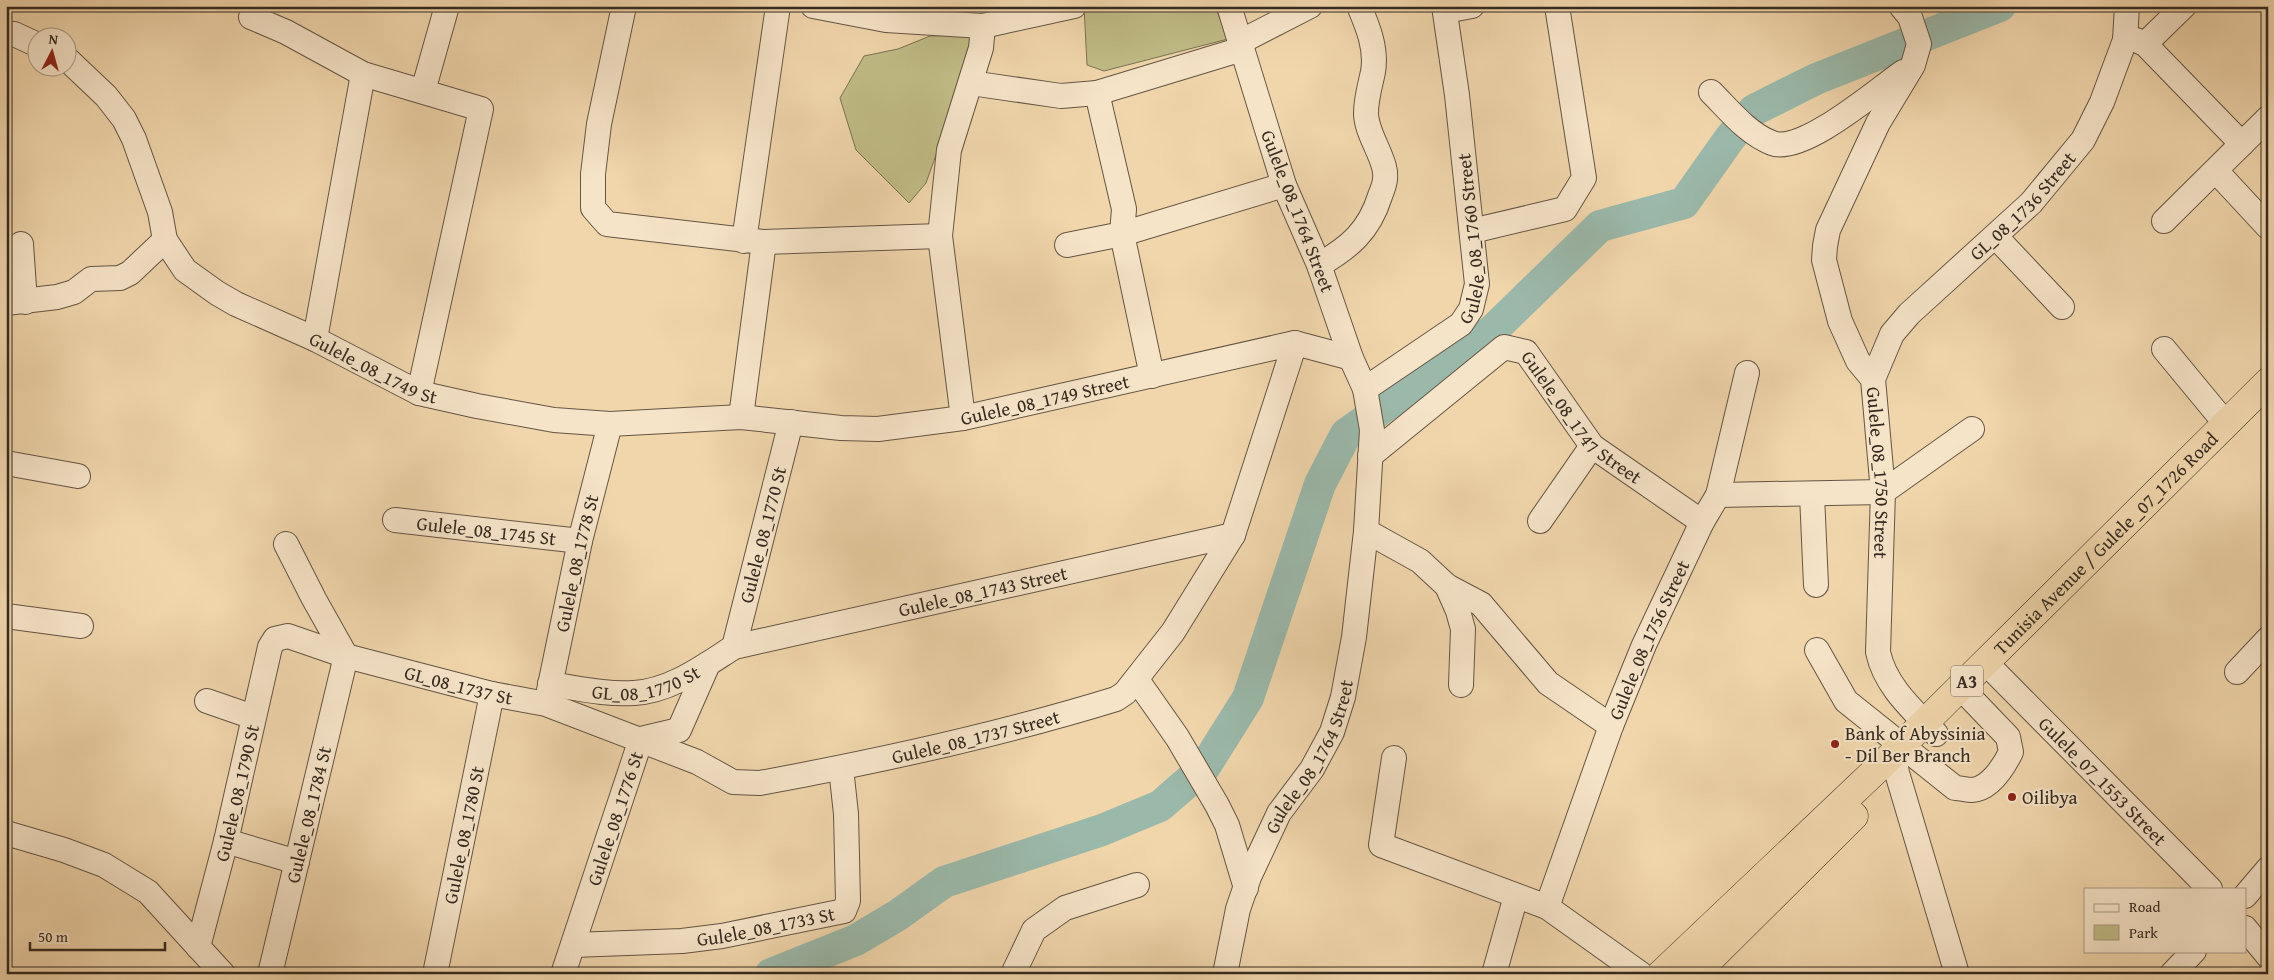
<svg xmlns="http://www.w3.org/2000/svg" width="2274" height="980" viewBox="0 0 2274 980" font-family="'Gentium Book Plus',serif">
<style>
.green{fill:#c0bc86;stroke:#7a7354}
.lines{fill:none;stroke-linecap:round;stroke-linejoin:round}
.river{stroke:#9bb9ab;stroke-width:32}
.minor-casing{stroke:#645544;stroke-width:26}
.highway-casing{stroke:#352a21;stroke-width:29}
.minor{stroke:#f6e4c9;stroke-width:24}
.highway{stroke:#f1d6ac;stroke-width:28}
.poi-dot{fill:#8f2418;stroke:#f6e4c9;stroke-width:2}
.labels{text-anchor:middle;dominant-baseline:central;stroke-width:4;stroke-linejoin:round;paint-order:stroke}
.shield{fill:#f6e4c9;stroke:#6f6253;stroke-width:1}
.shield-label{font-size:18px;font-weight:bold;fill:#352a21}
.street-label{font-size:19px;fill:#352a21;stroke:#f6e4c9}
.poi-label{font-size:19px;fill:#352a21;stroke:#f6e4c9;text-anchor:start}
</style>
<rect width="100%" height="100%" fill="#f1d6ac"/>
<filter id="stains"><feTurbulence type="fractalNoise" baseFrequency=".004" numOctaves="4"/><feColorMatrix values="0 0 0 0 .2 0 0 0 0 .09 0 0 0 0 .02 0 0 0 .5 -.17"/></filter>
<radialGradient id="worn" r=".72"><stop offset=".6" stop-color="#630" stop-opacity="0"/><stop offset="1" stop-color="#630" stop-opacity=".3"/></radialGradient>
<path class="green" d="M1084 6H1215L1228 39 1104 71 1087 65Z
M972 35 977 40 926 183 909 203 856 150 840 98 864 56 898 49 930 36Z"/>
<g class="lines">
<path class="river" d="M771 974 856 940 898 915 944 882 1102 830 1160 806 1204 768 1248 698 1320 484 1346 434 1493 330 1600 226 1684 203 1730 138 1754 110 1816 79 2000 6"/>
<defs>
<g id="minor">
<path d="M624 6 599 124 593 174V208L607 224 764 242 940 236"/>
<path d="M813 6 886 20 983 26 1074 6"/>
<path id="s1" d="M1901 6 1910 17 1919 44 1913 65 1878 123 1828 230 1825 246 1824 260 1840 321 1858 361 1873 379 1883 492 1878 652C1885 686 1913 710 1936 734"/>
<path d="M1445 11 1472 6"/>
<path d="M251 17 286 32 363 74 481 109 419 393"/>
<path d="M14 34 38 45"/>
<path d="M2125 40H2136L2145 44 2242 144"/>
<path d="M1240 42 1310 6"/>
<path d="M2145 44 2184 6"/>
<path d="M68 60 106 96 124 119 134 139 160 212 165 240"/>
<path d="M971 83 1061 96 1097 93 1242 49"/>
<path d="M423 91 447 6"/>
<path d="M1711 92C1729 110 1748 134 1772 143 1802 155 1877 90 1903 72"/>
<path d="M2216 171 2268 227"/>
<path d="M2164 221 2268 118"/>
<path d="M1472 231 1565 209 1584 178 1557 6"/>
<path d="M1996 237 2062 307"/>
<path d="M744 241 778 6"/>
<path d="M21 244 25 302"/>
<path d="M1067 245 1122 234 1124 209 1097 93"/>
<path d="M1319 265C1350 247 1369 231 1380 196 1384 186 1387 178 1384 167 1380 150 1366 131 1366 113 1366 99 1370 86 1373 72 1377 49 1368 27 1359 6"/>
<path id="s2" d="M6 303 57 297 74 292 91 279 120 278 130 273 165 240 185 270 217 293 236 304 315 339 419 393 477 406 554 420 610 424 741 417 841 428 878 429 963 418 1295 343 1351 358"/>
<path d="M315 339 363 74"/>
<path d="M2164 349 2226 424"/>
<path d="M1152 376 1122 234 1284 185"/>
<path id="s3" d="M1873 379 1892 334 1909 314 2031 203 2083 140 2102 102 2125 40 2127 6"/>
<path id="s4" d="M1365 389 1461 324 1471 309 1477 284 1457 95 1444 6"/>
<path d="M741 417 764 242"/>
<path d="M963 418 940 236 949 150 981 48 983 26"/>
<path id="s5" d="M1370 456 1504 347 1526 352 1592 446 1702 522"/>
<path d="M6 463 78 476"/>
<path d="M1883 492 1972 429"/>
<path d="M1718 495 1883 492"/>
<path d="M1812 495 1816 585"/>
<path id="s6" d="M395 520 580 541"/>
<path d="M1540 521 1592 446"/>
<path d="M1366 531 1420 561 1447 586 1481 604 1548 683 1611 726"/>
<path d="M286 544 314 599 346 656"/>
<path d="M1447 586 1458 611 1463 629 1461 685"/>
<path d="M6 616 81 626"/>
<path id="s7" d="M734 647 791 422"/>
<path d="M1817 650 1846 701 1955 788C1961 788 1966 790 1972 790 1990 789 2004 766 2011 752L2008 737 1960 687"/>
<path id="s8" d="M1986 663 2210 889"/>
<path d="M2237 672 2268 639"/>
<path d="M1137 680 1177 737 1217 805 1227 825 1246 888"/>
<path id="s9" d="M550 684C577 688 607 695 634 693 671 691 704 666 734 647L1233 535"/>
<path id="s10" d="M547 700 580 541 610 424"/>
<path d="M207 701 253 717"/>
<path d="M641 739 679 730 708 664"/>
<path d="M1894 753 1897 773 1957 974"/>
<path d="M1394 758 1381 845 1547 907 1641 974"/>
<path d="M6 833 64 850 104 865 148 892 223 974"/>
<path d="M226 841 297 862"/>
<path d="M2245 896 2268 869"/>
<path id="s11" d="M1547 907 1611 726 1644 645 1702 522 1718 495 1747 373"/>
<path d="M2245 928 2268 956"/>
<path id="s12" d="M573 945 682 941 722 936 844 911 848 901 846 814 841 768"/>
<path id="s13" d="M198 947 226 841 270 647 275 639 288 636 346 656 492 694 546 704 697 762 733 782 760 783C880 761 999 735 1116 699L1125 693 1173 632 1233 535 1295 343"/>
<path id="s14" d="M270 974 346 656"/>
<path id="s15" d="M435 974 492 694"/>
<path id="s16" d="M563 974 641 739"/>
<path d="M1013 974 1034 930 1065 908 1137 885"/>
<path id="s17" d="M1225 974 1238 909 1249 877 1279 813 1312 769 1332 732 1343 697 1354 637 1366 531 1372 430 1365 389 1351 358 1319 265 1284 185 1229 6"/>
<path d="M1494 974 1516 896"/>
<path d="M2172 974 2194 951"/>
</g>
<g id="highway">
<path id="s18" d="M1661 974 1894 753 2268 382"/>
<path d="M1695 974 1854 816"/>
</g>
</defs>
<use href="#minor" class="minor-casing"/>
<use href="#highway" class="highway-casing"/>
<use href="#minor" class="minor"/>
<use href="#highway" class="highway"/>
</g>
<g class="poi-dot">
<circle cx="1835" cy="744" r="5"/>
<circle cx="2012" cy="797" r="5"/>
</g>
<g class="labels">
<rect class="shield" x="1951" y="665.5" width="32" height="31" rx="4"/>
<g class="shield-label">
<text x="1967" y="681">A3</text>
</g>
<g class="street-label">
<text stroke="none"><textPath href="#s3" startOffset="232">GL_08_1736 Street</textPath></text>
<text transform="translate(1298 211) rotate(69)">Gulele_08_1764 Street</text>
<text stroke="none"><textPath href="#s4" startOffset="205">Gulele_08_1760 Street</textPath></text>
<text stroke="none"><textPath href="#s2" startOffset="428">Gulele_08_1749 St</textPath></text>
<text stroke="none"><textPath href="#s2" startOffset="1112">Gulele_08_1749 Street</textPath></text>
<text stroke="none"><textPath href="#s5" startOffset="282">Gulele_08_1747 Street</textPath></text>
<text stroke="none"><textPath href="#s1" startOffset="505">Gulele_08_1750 Street</textPath></text>
<text stroke="none"><textPath href="#s6" startOffset="92">Gulele_08_1745 St</textPath></text>
<text stroke="none"><textPath href="#s7" startOffset="116">Gulele_08_1770 St</textPath></text>
<text stroke="none"><textPath href="#s18" startOffset="619">Tunisia Avenue / Gulele _07_1726 Road</textPath></text>
<text stroke="none"><textPath href="#s10" startOffset="140">Gulele_08_1778 St</textPath></text>
<text stroke="none"><textPath href="#s9" startOffset="451">Gulele_08_1743 Street</textPath></text>
<text stroke="none"><textPath href="#s11" startOffset="286">Gulele_08_1756 Street</textPath></text>
<text stroke="none"><textPath href="#s9" startOffset="98">GL_08_1770 St</textPath></text>
<text stroke="none"><textPath href="#s13" startOffset="509">GL_08_1737 St</textPath></text>
<text stroke="none"><textPath href="#s13" startOffset="1049">Gulele_08_1737 Street</textPath></text>
<text stroke="none"><textPath href="#s17" startOffset="236">Gulele_08_1764 Street</textPath></text>
<text stroke="none"><textPath href="#s8" startOffset="166">Gulele_07_1553 Street</textPath></text>
<text stroke="none"><textPath href="#s13" startOffset="159">Gulele_08_1790 St</textPath></text>
<text stroke="none"><textPath href="#s14" startOffset="164">Gulele_08_1784 St</textPath></text>
<text stroke="none"><textPath href="#s16" startOffset="164">Gulele_08_1776 St</textPath></text>
<text stroke="none"><textPath href="#s15" startOffset="142">Gulele_08_1780 St</textPath></text>
<text stroke="none"><textPath href="#s12" startOffset="194">Gulele_08_1733 St</textPath></text>
</g>
<g class="poi-label">
<text x="1845" y="733">Bank of Abyssinia<tspan x="1845" dy="22">- Dil Ber Branch</tspan></text>
<text x="2022" y="797">Oilibya</text>
</g>
</g>
<rect width="2274" height="980" fill="none" stroke="#f1d6ac" stroke-width="25"/>
<rect x="8" y="8" width="2259" height="965" fill="none" stroke="#352a21" stroke-width="2.5"/>
<rect x="12" y="12" width="2249" height="955" fill="none" stroke="#352a21"/>
<rect x="2084" y="888" width="162" height="65" fill="#f6e4c9" stroke="#a99a86"/>
<rect x="2094" y="904" width="25" height="8" fill="#f6e4c9" stroke="#a99a86"/>
<text x="2129" y="912" font-size="15" fill="#352a21">Road</text>
<rect x="2094" y="925" width="25" height="15" fill="#c0bc86" stroke="#a99a86"/>
<text x="2129" y="938" font-size="15" fill="#352a21">Park</text>
<g transform="translate(52 52) rotate(6)"><circle r="24" fill="#f6e4c9" stroke="#a99a86"/>
<path d="M0-4L9 19L0 12L-9 19Z" fill="#8f2418"/>
<text y="-8" font-size="14" font-weight="bold" text-anchor="middle" fill="#352a21">N</text>
</g>
<path d="M30 942v8h135v-8" fill="none" stroke="#352a21" stroke-width="2.5"/>
<text x="38" y="942" font-size="15" fill="#352a21" stroke="#f6e4c9" stroke-width="4" paint-order="stroke">50 m</text>
<rect width="100%" height="100%" filter="url(#stains)"/>
<rect width="100%" height="100%" fill="url(#worn)"/>
</svg>
